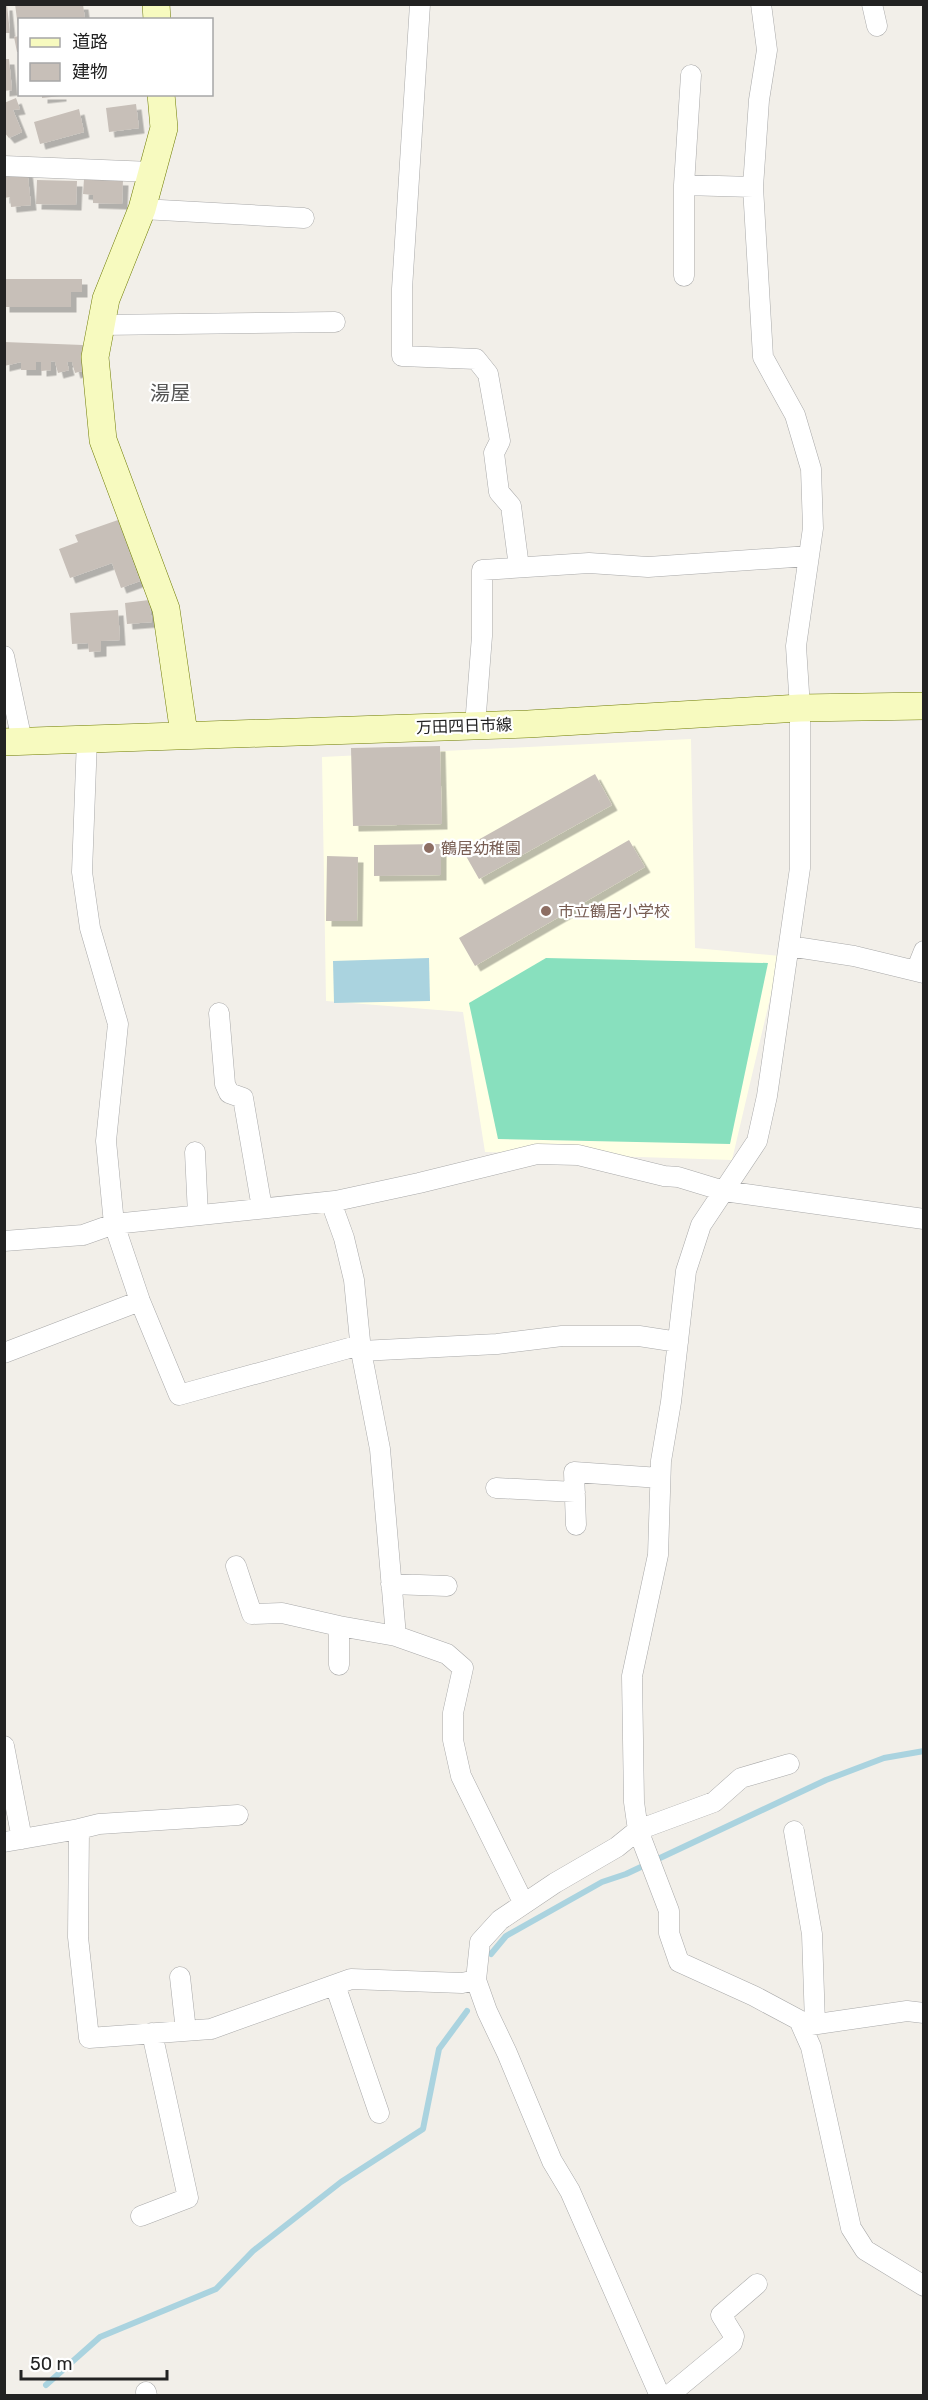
<svg xmlns="http://www.w3.org/2000/svg" width="928" height="2400" viewBox="0 0 928 2400" font-family="Rubik,'Noto Sans JP',sans-serif">
<style>
.education{fill:#ffffe5}
.pitch{fill:#88e0be}
.water{fill:#aad3df}
.lines{fill:none;stroke-linecap:round;stroke-linejoin:round}
.stream{stroke:#aad3df;stroke-width:6}
.building{fill:#c7bfb8;filter:url(#shadow)}
.street-casing{stroke:#a9a9a9;stroke-width:21}
.secondary-casing{stroke:#707d05;stroke-width:28}
.street{stroke:#fff;stroke-width:20}
.secondary{stroke:#f7fabf;stroke-width:27}
.education-dot{fill:#8d6e63;stroke:#fff;stroke-width:2}
.labels{text-anchor:middle;dominant-baseline:central;stroke-width:4.5;stroke-linejoin:round;paint-order:stroke}
.street-label{font-size:16px;fill:#222;stroke:#fff}
.education-label{font-size:16px;fill:#785e54;stroke:#fff;text-anchor:start}
.quarter-label{font-size:20px;fill:#555;stroke:#fff}
</style>
<defs>
<filter id="shadow"><feDropShadow dx="5.5" dy="5.5" stdDeviation="0" flood-color="#0004"/></filter>
</defs>
<rect width="100%" height="100%" fill="#f2efe9"/>
<path class="education" d="M691 739 695 948 780 956 732 1160 485 1152 463 1012 326 1001 322 757Z"/>
<path class="pitch" d="M546 958 768 963 730 1144 498 1139 469 1003Z"/>
<path class="water" d="M429 958 430 1001 334 1003 333 961Z"/>
<g class="lines">
<path class="stream" d="M491 1954 506 1936 602 1882 626 1874 826 1780 884 1758 924 1751
M46 2385 100 2337 216 2289 253 2251 341 2182 423 2129 439 2049 467 2011"/>
</g>
<path class="building" d="M15 4H83L85 20H20L18 27Z
M4 5H7L10 33H4Z
M20 36V52H17L14 37Z
M4 59H9L12 90 4 91Z
M42 94H61V96L42 98Z
M16 98 20 109 13 110 22 132 9 138 4 132V103Z
M136 104 139 128 109 132 106 108Z
M79 109 84 132 40 144 34 122Z
M27 168 31 205 11 207 10 197 4 198V170Z
M84 179 123 180 122 204 93 203V195L83 194Z
M37 180 77 181 76 205 36 204Z
M4 279H82V292H71V307H4Z
M4 342 83 345 82 371 75 373 72 362H67L69 370 58 373 55 362 51 361V370L41 371V362H36V370H21V362L4 366Z
M118 520 140 581 121 588 112 563 70 578 59 549 78 542 75 535Z
M149 600 152 622 127 624 125 603Z
M118 610 120 640 101 641V651L89 652 88 643 72 644 70 613Z
M440 746 442 824 353 826 351 748Z
M595 774 612 805 479 879 462 849Z
M629 840 645 867 475 966 459 938Z
M441 844V875L374 876V845Z
M327 856 358 857 357 921H326Z"/>
<g class="lines">
<defs>
<path id="street" d="M420 4 402 289V356L476 359 488 374 500 441 494 453 499 492 511 506 519 567
M872 4 877 26
M4 166 152 172
M684 185 691 75
M142 209 304 218
M684 276V185L753 187
M101 325 335 322
M4 656 22 741
M475 726 482 636V570L589 563 648 567 809 556
M87 739 82 872 90 928 118 1024 106 1141 114 1224 140 1301 179 1395 360 1345
M789 946 854 956 924 973
M916 971 924 951
M219 1013 225 1084 229 1093 243 1098 262 1208
M195 1152 198 1215
M331 1202 419 1183 537 1154 578 1155 664 1176 678 1177 724 1191 924 1219
M4 1241 83 1235 114 1224 335 1201 331 1202 344 1238 354 1280 361 1351
M4 1353 140 1301
M496 1488 575 1492
M576 1525 574 1472 660 1478
M236 1566 252 1614 282 1613 339 1626
M391 1584 447 1586
M339 1665V1626L396 1636
M4 1746 22 1839
M789 1764 741 1778 714 1802 638 1830 669 1911V1933L679 1962 754 1996 799 2020 811 2047 851 2228 865 2250 924 2286
M238 1815 99 1824 79 1829 78 1937 89 2038 211 2029 351 1979 462 1983 476 1980
M794 1831 812 1934 815 2024
M4 1842 79 1829
M524 1904 461 1776 453 1740V1713L463 1668 447 1654 396 1636 380 1449 361 1351 497 1344 562 1336H639L678 1342
M180 1977 186 2031
M335 1985 379 2113
M804 2026 907 2011 924 2013
M141 2216 188 2198 152 2033
M146 2392 147 2396
M660 2396 570 2191 552 2161 507 2053 487 2011 476 1980 480 1942 500 1920 555 1883 617 1847 638 1830 634 1802 632 1676 658 1555 661 1461 671 1402 686 1271 701 1225 757 1141 767 1096 800 868V708L796 646 813 528 811 469 795 415 763 357 753 187 759 100 767 50 761 4
M668 2396 732 2343 734 2336 721 2315 757 2284"/>
<path id="secondary" d="M156 4 157 20
M161 94 164 128 142 209 106 299 95 357 103 440 166 609 184 734
M4 742 528 724 800 708 924 706"/>
</defs>
<use href="#street" class="street-casing"/>
<use href="#secondary" class="secondary-casing"/>
<use href="#street" class="street"/>
<use href="#secondary" class="secondary"/>
</g>
<g class="education-dot">
<circle cx="429" cy="848" r="6"/>
<circle cx="546" cy="911" r="6"/>
</g>
<g class="labels">
<g class="street-label">
<text transform="translate(464 726) rotate(-2)">万田四日市線</text>
</g>
<g class="education-label">
<text x="441" y="848">鶴居幼稚園</text>
<text x="558" y="911">市立鶴居小学校</text>
</g>
<g class="quarter-label">
<text x="170" y="393">湯屋</text>
</g>
</g>
<rect width="928" height="2400" fill="none" stroke="#222222" stroke-width="12"/>
<rect x="18" y="18" width="195" height="78" fill="#ffffff" stroke="#a7a7a7" stroke-width="1.5"/>
<rect x="30" y="38" width="30" height="9" fill="#f7fabf" stroke="#a7a7a7" stroke-width="1.5"/>
<text x="72" y="48" font-size="18" fill="#222222">道路</text>
<rect x="30" y="63" width="30" height="18" fill="#c7bfb8" stroke="#a7a7a7" stroke-width="1.5"/>
<text x="72" y="78" font-size="18" fill="#222222">建物</text>
<path d="M21 2370v9h146v-9" fill="none" stroke="#222222" stroke-width="3"/>
<text x="30" y="2370" font-size="18" fill="#222222" stroke="#ffffff" stroke-width="4.5" paint-order="stroke">50 m</text>
</svg>
